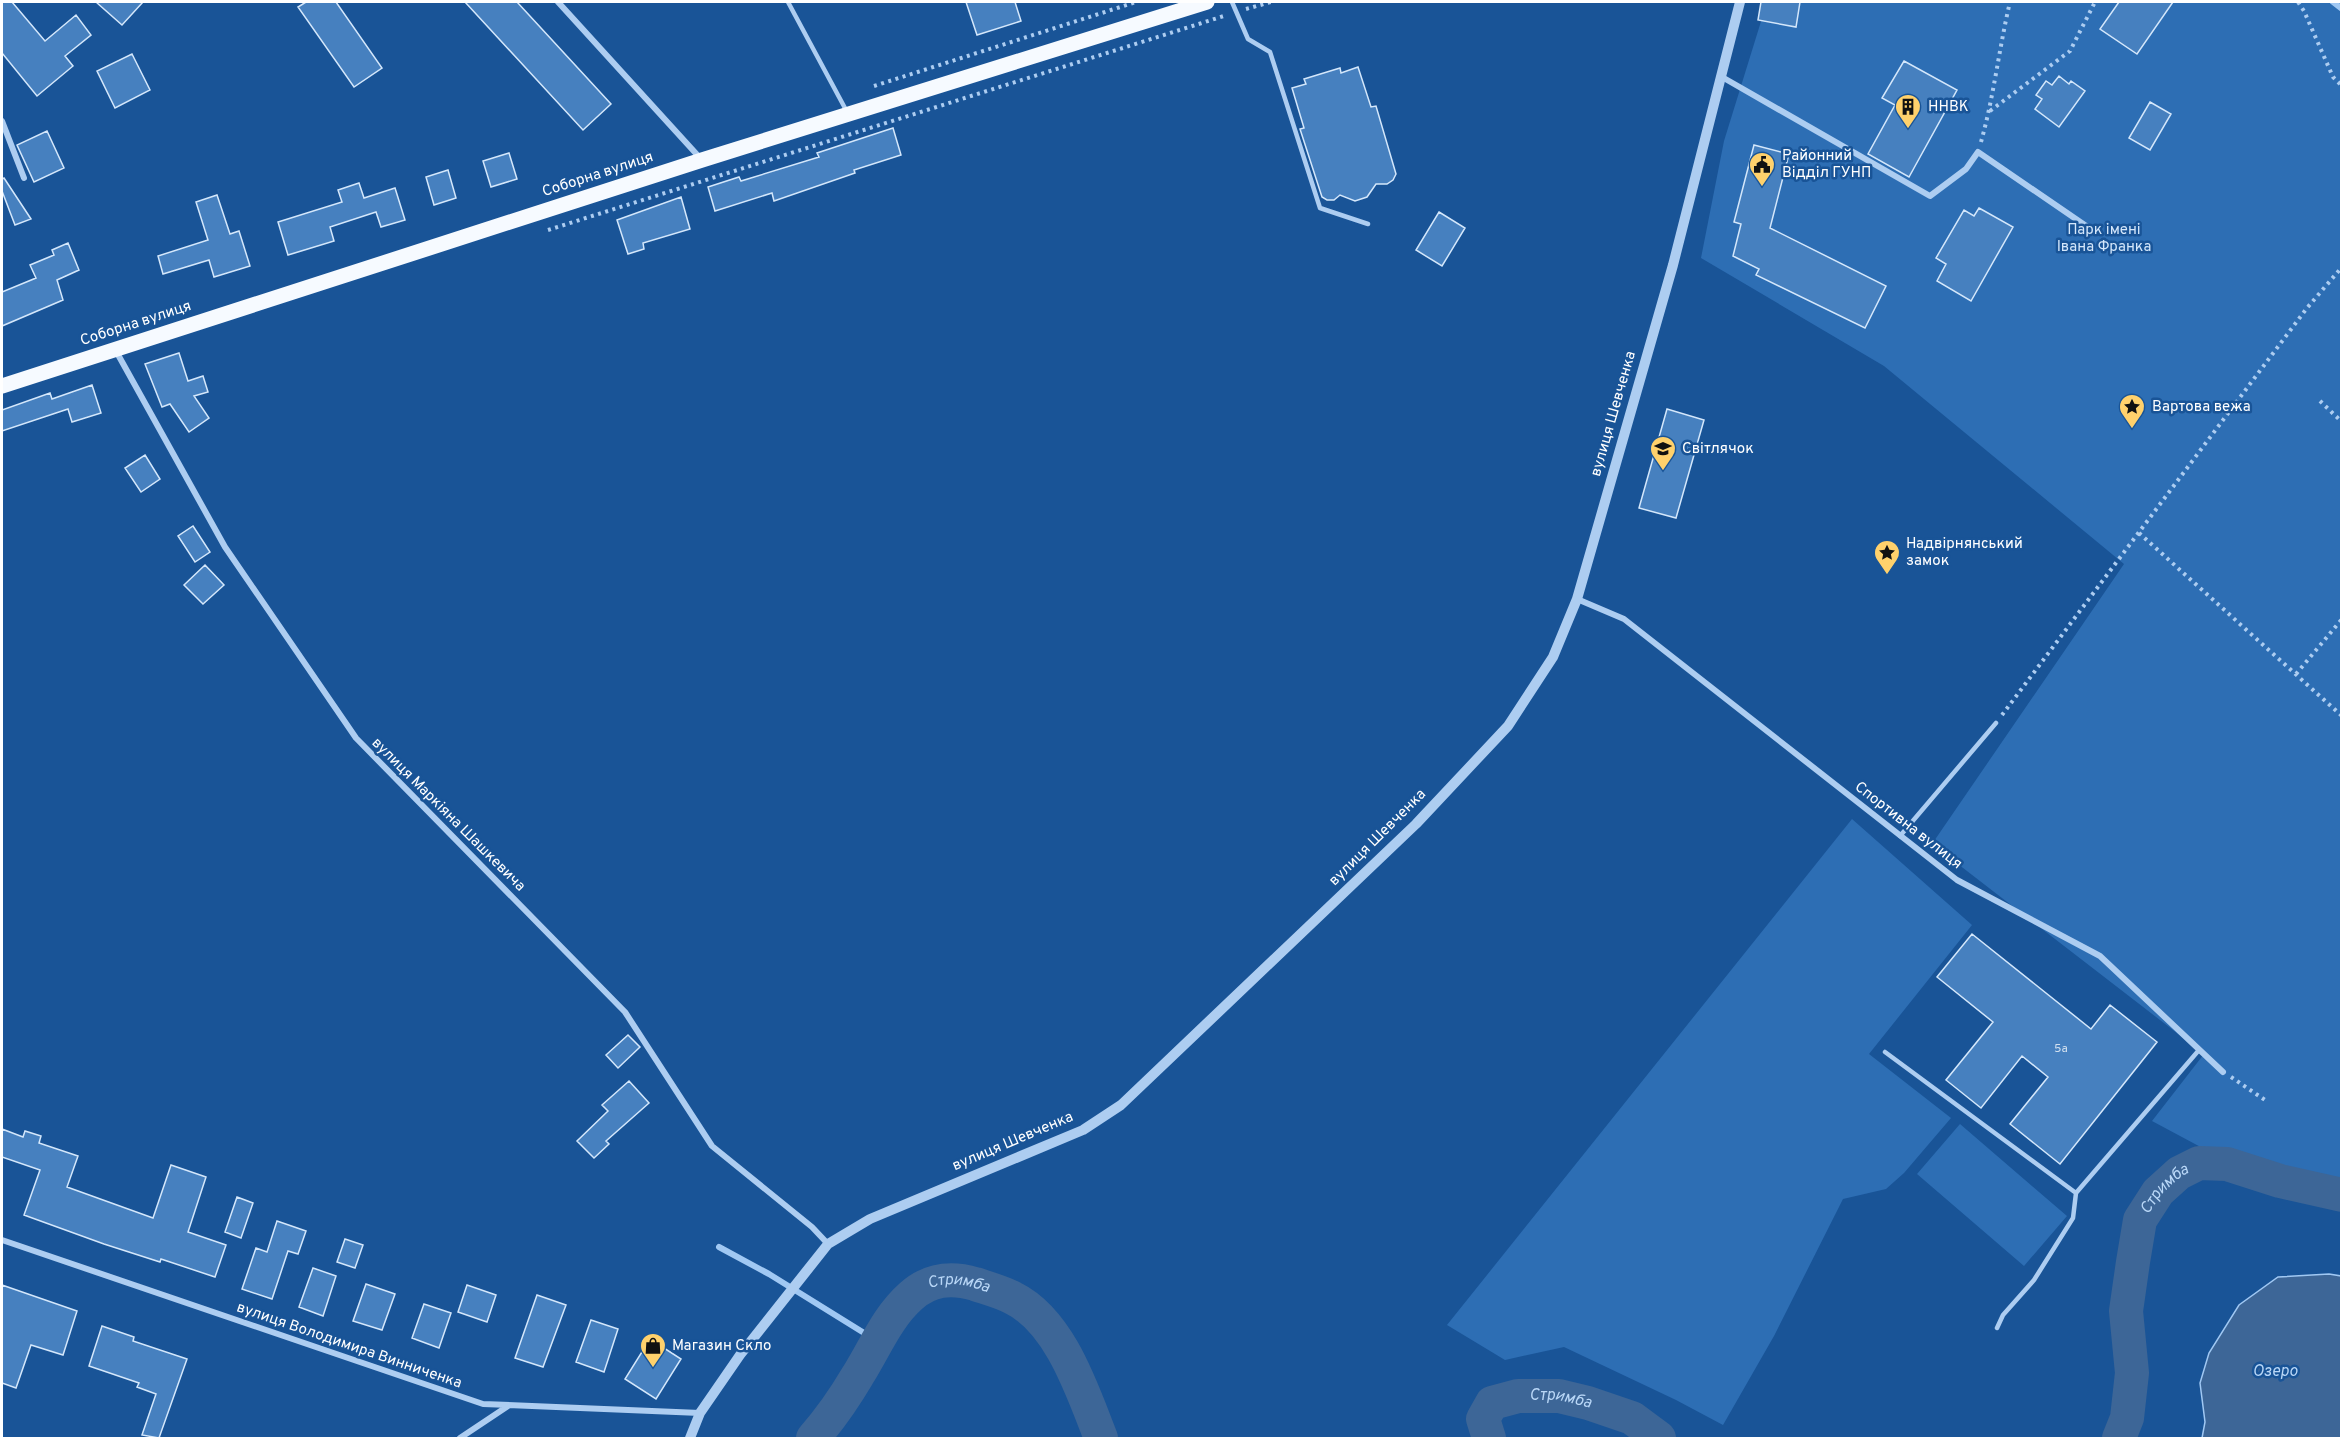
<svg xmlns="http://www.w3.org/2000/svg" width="2343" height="1440" viewBox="0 0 2343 1440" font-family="Overpass,sans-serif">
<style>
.green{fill:#2d6eb4}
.water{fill:#3d6697;stroke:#a0c8f3;stroke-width:1.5}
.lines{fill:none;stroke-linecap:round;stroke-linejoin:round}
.stream{stroke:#a0c8f3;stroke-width:6}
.river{stroke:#3d6697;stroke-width:34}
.building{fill:#4680bf;stroke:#d4e7fb;stroke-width:1.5}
.path{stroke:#adcdf1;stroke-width:4;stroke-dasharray:3 4.5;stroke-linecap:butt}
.service{stroke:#adcdf1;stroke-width:4.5}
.minor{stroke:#adcdf1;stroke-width:6}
.tertiary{stroke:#adcdf1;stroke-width:10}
.primary{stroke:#f6faff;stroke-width:15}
.labels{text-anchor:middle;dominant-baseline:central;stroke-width:5;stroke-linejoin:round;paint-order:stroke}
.number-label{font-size:12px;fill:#d1dfef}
.poi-label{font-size:15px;fill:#fff;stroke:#195497;text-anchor:start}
.street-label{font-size:15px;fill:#fff;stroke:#195497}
.park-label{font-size:15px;fill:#d4e7fb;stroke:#195497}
.water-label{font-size:16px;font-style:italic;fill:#b9d7f7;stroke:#195497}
</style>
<rect width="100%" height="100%" fill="#195497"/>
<path class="green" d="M1767 2H2341V1197L2238 1167 2152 1121 2204 1054 1932 844 2124 564 1884 366 1701 258 1724 141Z
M1852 819 1972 925 1869 1054 1951 1118 1904 1173 1886 1189 1843 1199 1774 1336 1723 1425 1676 1400 1564 1347 1505 1360 1447 1325Z
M1960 1124 2067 1216 2024 1266 1917 1174Z"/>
<path class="water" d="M2329 1274 2341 1276V1438H2202L2205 1422 2200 1383 2209 1353 2239 1305 2278 1277Z"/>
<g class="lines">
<path class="stream" d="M2333 2 2342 9
M719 1247 769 1274 877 1341"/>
<g class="river">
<path id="s1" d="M813 1438C830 1419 845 1397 858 1375 875 1348 887 1317 911 1296 930 1279 951 1277 975 1284 987 1288 1002 1292 1013 1298 1061 1322 1083 1393 1101 1438"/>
<path id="s2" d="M1489 1438 1483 1419 1492 1403 1518 1396H1559L1588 1403 1632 1418 1659 1438"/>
<path id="s3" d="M2119 1438 2127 1418 2132 1373 2126 1311 2133 1262 2140 1220 2158 1192 2179 1173 2199 1163 2227 1164 2280 1181 2342 1195"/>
</g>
</g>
<path class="building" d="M2 2H12L45 41 76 15 91 35 65 56 73 66 37 96 2 53Z
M96 2H143L122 25Z
M306 2H336L382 68 354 87 298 7Z
M465 2H517L611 104 583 130Z
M966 2H1015L1021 21 977 35Z
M1761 2H1800L1796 27 1758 20Z
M2119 2H2173L2137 54 2100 29Z
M132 54 150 90 115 108 97 71Z
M1904 61 1957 90 1909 177 1868 154 1895 105 1882 98Z
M1358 67 1371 107 1376 106 1396 174 1393 180 1387 184H1376L1367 197 1355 201 1340 195 1334 200H1327L1322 197 1300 129 1304 128 1292 88 1306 84 1304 79 1340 68 1341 73Z
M2059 76 2069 84 2071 81 2085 91 2059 127 2035 109 2042 99 2036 95 2046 81 2052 85Z
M2150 102 2171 114 2150 150 2129 138Z
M893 128 901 155 854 170 855 173 774 201 772 193 715 211 708 187 739 177 741 181 819 157 817 153Z
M47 131 64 168 34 182 17 145Z
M1754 145 1789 154 1770 228 1886 286 1865 328 1756 275 1759 269 1733 256 1741 224 1734 222Z
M509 153 517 179 491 187 483 161Z
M448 170 456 198 434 205 426 177Z
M4 178 31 219 15 225 2 191V179Z
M359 183 364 198 395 188 405 220 381 227 376 212 330 227 334 241 288 255 278 222 342 202 338 190Z
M217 195 230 234 239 231 250 266 214 277 209 260 163 274 158 256 208 240 196 202Z
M681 197 690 229 643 243 644 249 628 254 617 220Z
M1979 208 2013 227 1971 301 1937 281 1946 264 1936 258 1964 210 1974 216Z
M1439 212 1465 228 1442 266 1416 250Z
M68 243 79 270 57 280 63 300 2 326V292L36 278 30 265 54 255 52 250Z
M179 353 188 381 203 376 208 392 194 396 209 418 189 432 170 404 162 407 145 364Z
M92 385 101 413 72 422 68 409 2 431V410L50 393 52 399Z
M1667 409 1704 420 1676 518 1639 508Z
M145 455 160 479 141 492 125 468Z
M193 526 210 552 195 562 178 536Z
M205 565 224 585 203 604 184 585Z
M1972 934 2091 1029 2110 1005 2157 1042 2060 1164 2010 1124 2048 1077 2022 1056 1981 1108 1946 1080 1993 1022 1937 977Z
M628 1035 640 1047 618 1068 606 1055Z
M629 1081 649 1103 606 1141 609 1144 594 1158 577 1141 608 1111 602 1105Z
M2 1129 23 1137 25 1131 41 1136 39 1143 78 1156 67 1187 153 1218 171 1165 206 1177 188 1232 226 1245 215 1277 161 1259 160 1262 104 1244 24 1215 40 1170 2 1157Z
M237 1197 253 1203 241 1238 225 1232Z
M277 1221 306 1231 298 1254 288 1251 272 1299 242 1289 256 1248 267 1252Z
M345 1239 363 1245 355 1268 337 1262Z
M313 1268 336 1276 323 1316 299 1307Z
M366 1284 395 1294 382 1330 353 1321Z
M2 1285 77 1311 63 1355 31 1345 16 1388 2 1383Z
M467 1285 496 1295 487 1322 458 1312Z
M537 1295 566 1305 543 1367 515 1358Z
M424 1304 451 1313 439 1348 412 1338Z
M591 1320 618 1329 604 1372 576 1362Z
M102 1326 134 1337 133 1341 187 1359 159 1438 142 1435 156 1394 137 1387 139 1383 89 1366Z
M650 1339 681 1359 656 1399 625 1379Z"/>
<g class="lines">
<path class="path" d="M2298 2 2304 11 2333 77 2342 86
M1246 9 1271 2
M874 86 1136 2
M1990 111 2070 51 2095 2
M1981 142C1994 96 1999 48 2010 2
M548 230 1227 15
M2320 401 2342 422
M2139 533 2342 716
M2296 674 2342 619
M2002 715 2307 308 2342 267
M2231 1077 2268 1102"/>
<path class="service" d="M788 2 846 110
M1232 2 1248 39 1270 52 1320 208 1368 224
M1900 836 1996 723
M1885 1052 2076 1193
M1997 1328 2003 1315 2034 1280 2073 1218 2076 1193 2199 1050"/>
<path class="minor" d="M558 2 701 159
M1722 77 1930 196 1966 169 1978 152 2092 230
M2 121 24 178
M116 351 225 547 356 738 625 1012 712 1146 812 1227 828 1244
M1577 599 1624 619 1957 880 2100 956 2223 1072
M2 1240 483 1404 700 1413
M460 1438 508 1406"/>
<path class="tertiary" d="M690 1438 700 1413 740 1355 828 1244 870 1219 1083 1130 1121 1105 1416 824 1508 726 1553 657 1577 599 1673 265 1740 2"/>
<path class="primary" d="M2 386 702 160 1207 2"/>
</g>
<defs>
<symbol id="building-pin" viewBox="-11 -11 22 30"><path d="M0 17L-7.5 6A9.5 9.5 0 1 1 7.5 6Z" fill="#ffd16c" stroke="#195497"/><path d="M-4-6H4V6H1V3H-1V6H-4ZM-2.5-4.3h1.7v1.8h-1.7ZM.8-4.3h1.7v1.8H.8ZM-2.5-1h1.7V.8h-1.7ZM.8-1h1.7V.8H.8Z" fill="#111"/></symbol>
<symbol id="civic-pin" viewBox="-11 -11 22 30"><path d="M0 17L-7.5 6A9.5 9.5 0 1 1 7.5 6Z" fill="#ffd16c" stroke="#195497"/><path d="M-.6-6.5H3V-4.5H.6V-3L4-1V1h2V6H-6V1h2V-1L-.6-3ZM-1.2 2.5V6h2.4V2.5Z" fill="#111"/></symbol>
<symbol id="sight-pin" viewBox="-11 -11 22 30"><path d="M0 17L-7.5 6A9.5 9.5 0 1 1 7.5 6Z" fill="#ffd16c" stroke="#195497"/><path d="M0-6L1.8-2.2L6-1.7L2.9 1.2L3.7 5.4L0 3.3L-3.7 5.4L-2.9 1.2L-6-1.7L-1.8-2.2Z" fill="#111"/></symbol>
<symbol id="school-pin" viewBox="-11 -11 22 30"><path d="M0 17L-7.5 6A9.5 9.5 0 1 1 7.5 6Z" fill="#ffd16c" stroke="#195497"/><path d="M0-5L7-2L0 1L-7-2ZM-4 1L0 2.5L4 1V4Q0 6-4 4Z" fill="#111"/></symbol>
<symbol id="shop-pin" viewBox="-11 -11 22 30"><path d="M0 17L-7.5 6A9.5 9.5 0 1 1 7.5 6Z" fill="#ffd16c" stroke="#195497"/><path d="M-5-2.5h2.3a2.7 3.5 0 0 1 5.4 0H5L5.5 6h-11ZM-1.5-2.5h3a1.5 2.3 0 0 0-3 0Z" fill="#111"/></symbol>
</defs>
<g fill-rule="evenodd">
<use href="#building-pin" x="1893" y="92" width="30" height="40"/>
<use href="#civic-pin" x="1747" y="150" width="30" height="40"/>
<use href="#sight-pin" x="2117" y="392" width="30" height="40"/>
<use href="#school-pin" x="1648" y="434" width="30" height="40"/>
<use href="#sight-pin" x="1872" y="538" width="30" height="40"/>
<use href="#shop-pin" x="638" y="1331" width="30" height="40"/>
</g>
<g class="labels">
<g class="number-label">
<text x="2061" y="1049">5а</text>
</g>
<g class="poi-label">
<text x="1928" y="107">ННВК</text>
<text x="1782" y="156">Районний<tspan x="1782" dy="17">Відділ ГУНП</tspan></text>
<text x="2152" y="407">Вартова вежа</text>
<text x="1682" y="449">Світлячок</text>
<text x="1906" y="544">Надвірнянський<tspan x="1906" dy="17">замок</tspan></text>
<text x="672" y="1346">Магазин Скло</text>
</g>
<g class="street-label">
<text transform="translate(598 175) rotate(-18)">Соборна вулиця</text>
<text transform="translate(136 324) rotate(-18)">Соборна вулиця</text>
<text transform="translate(1614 414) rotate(-74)">вулиця Шевченка</text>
<text transform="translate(448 815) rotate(45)">вулиця Маркіяна Шашкевича</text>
<text transform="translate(1908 826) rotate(38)">Спортивна вулиця</text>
<text transform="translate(1378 838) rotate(-45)">вулиця Шевченка</text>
<text transform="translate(1013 1142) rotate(-23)">вулиця Шевченка</text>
<text transform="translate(349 1346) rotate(19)">вулиця Володимира Винниченка</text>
</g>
<g class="park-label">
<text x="2104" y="230">Парк імені<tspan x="2104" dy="17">Івана Франка</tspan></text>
</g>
<g class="water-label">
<text stroke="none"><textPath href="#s3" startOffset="261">Стримба</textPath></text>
<text stroke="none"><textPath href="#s1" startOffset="225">Стримба</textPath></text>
<text x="2275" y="1372">Озеро</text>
<text stroke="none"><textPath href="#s2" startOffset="108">Стримба</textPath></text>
</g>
</g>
<rect width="2343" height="1440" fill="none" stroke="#ffffff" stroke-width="6"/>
</svg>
